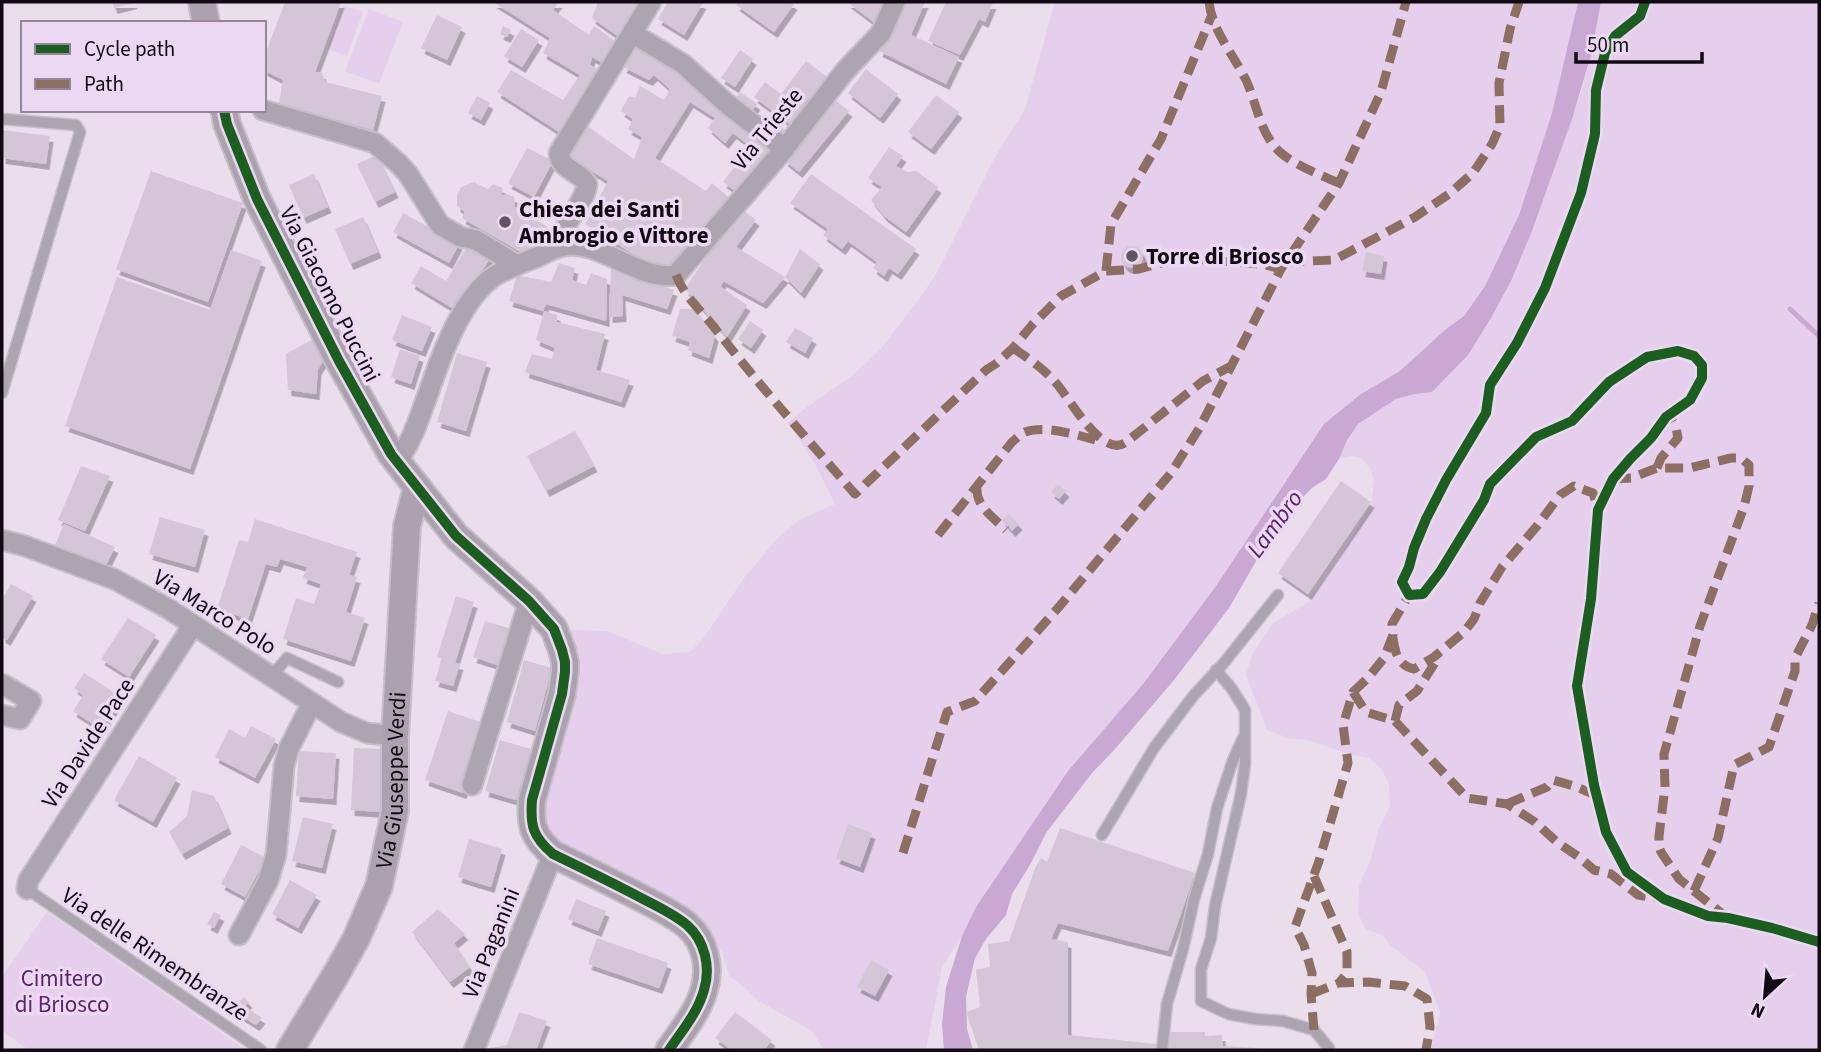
<svg xmlns="http://www.w3.org/2000/svg" width="1821" height="1052" viewBox="0 0 1821 1052" font-family="'Source Sans 3',sans-serif">
<style>
.green{fill:#e6ceed}
.water{fill:#c9a8d4}
.lines{fill:none;stroke-linecap:round;stroke-linejoin:round}
.stream{stroke:#c9a8d4;stroke-width:5}
.building{fill:#d4c6d7;filter:url(#shadow)}
.lane-casing{stroke:#c6bec8;stroke-width:13}
.street-casing{stroke:#c6bec8;stroke-width:23}
.secondary-casing{stroke:#c6bec8;stroke-width:30}
.lane{stroke:#aca4ae;stroke-width:10}
.street{stroke:#aca4ae;stroke-width:19}
.secondary{stroke:#aca2af;stroke-width:26}
.quiet{stroke:#8d6e63;stroke-width:9;stroke-dasharray:18 9;stroke-linecap:butt}
.cycleway-casing{stroke:#edd8f3;stroke-width:15}
.cycleway{stroke:#1b5e20;stroke-width:10}
.poi-dot{fill:#5d545f;stroke:#edd8f3;stroke-width:2.5}
.labels{text-anchor:middle;dominant-baseline:central;stroke-width:7;stroke-linejoin:round;paint-order:stroke}
.street-label{font-size:23px;fill:#110a13;stroke:#edd8f3}
.poi-label{font-size:23px;font-weight:bold;fill:#110a13;stroke:#edd8f3;text-anchor:start}
.park-label{font-size:23px;fill:#592568;stroke:#edd8f3}
.water-label{font-size:24px;font-style:italic;fill:#572366;stroke:#edd8f3}
</style>
<defs>
<filter id="shadow"><feDropShadow dx="3.5" dy="6" stdDeviation="0" flood-color="#0004"/></filter>
</defs>
<rect width="100%" height="100%" fill="#eadeed"/>
<path class="green" d="M1055 2H1578L1552 113 1519 215 1485 286 1464 316 1446 329 1400 371 1361 394 1286 480 1216 586 1143 684 1068 771 976 907 962 936 942 967 926 1050H824L812 1031 757 1000 742 985 729 976 721 948 707 972 699 939 553 854 532 800 562 694 554 629 607 631 663 654 690 652 703 639 744 578 774 542 799 520 835 504 814 462 788 423 804 409 852 376 879 351 922 295 938 271 995 157 1025 109Z
M1601 2H1819V1050H1431L1440 1012 1425 972 1390 945 1383 936 1366 929 1358 914 1359 886 1371 859 1378 831 1390 806 1389 784 1382 770 1369 758 1352 755 1307 740 1288 738 1267 730 1246 675 1252 655 1273 623 1307 603 1333 569 1371 505 1374 481 1371 469 1361 458 1351 456 1339 459 1347 440 1358 424 1396 399 1415 394 1432 392 1532 231 1581 92 1591 55Z
M343 5 363 12 347 56 327 49Z
M369 9 403 22 379 84 345 71Z
M47 912 246 1050H29L2 1031V977Z"/>
<path class="water" d="M1578 2H1601L1591 55 1572 119 1532 231 1511 281 1491 318 1468 355 1432 392 1415 394 1396 399 1358 424 1347 440 1339 459 1326 479 1312 488 1290 510 1273 532 1229 608 1210 633 1174 680 1115 749 1092 773 1046 833 1031 863 1012 894 1006 915 986 939 975 958 966 997 967 1029 973 1050H944L942 1024 946 987 962 936 976 907 1068 771 1143 684 1216 586 1324 424 1361 394 1400 371 1446 329 1464 316 1485 286 1519 215 1552 113Z"/>
<g class="lines">
<path class="stream" d="M1790 309 1819 336"/>
</g>
<path class="building" d="M112 2H134V3L114 8Z
M285 2H341L315 72 322 73 325 82 382 96 373 130 279 103 283 80 264 70V57Z
M493 2H559L553 10 589 35 594 26 619 44 606 65 592 57 590 65 605 73 567 137 497 92 511 70 563 100 580 75 543 53 550 38Z
M598 2H646L622 39 592 18Z
M668 2H700L703 3 684 35 658 19Z
M739 2H791L794 4 774 32 736 5Z
M847 2H890L879 26Z
M900 2H925L911 35 959 57 946 84 879 51Z
M946 2 993 3 985 22 979 19 960 55 928 41Z
M437 15 462 27 447 60 421 48Z
M503 26 511 30 507 37 500 34Z
M521 29 539 40 522 67 504 56Z
M638 43 682 68 774 144 759 169 738 193 723 182 750 146 733 133 725 143 708 128 715 118 690 102 655 158 706 191 712 183 732 200 672 272 653 266 638 257 585 224 608 181 564 154 583 123 634 159 642 137 628 129 633 119 621 111 629 96 635 98 640 86 664 100 670 89 654 75 649 80 623 67Z
M740 50 753 59 735 87 721 78Z
M806 61 831 80 795 128 754 97 765 82 781 94Z
M866 69 898 94 880 118 848 93Z
M740 92 757 104 747 117 731 105Z
M936 95 959 112 931 149 908 132Z
M477 96 490 103 481 120 468 113Z
M834 99 849 111 799 172 784 160Z
M765 116 787 131 780 142 758 127Z
M2 130 50 136 46 164 2 158Z
M889 147 903 156 896 166 907 172 916 171 938 187 906 232 884 216 871 200 882 187 868 178Z
M527 148 553 161 534 197 508 183Z
M377 155 395 192 375 202 357 164Z
M151 171 243 203 208 302 116 269Z
M314 174 328 207 303 218 289 185Z
M811 174 916 249 898 274 889 268 884 276 873 268 877 262 848 241 842 249 823 235 828 229 790 203Z
M474 182 488 189 493 184 503 188 501 196 507 194 514 197 515 207 548 227 531 258 462 218 465 212 457 206V195L461 187Z
M739 207 756 220 736 247 785 277 763 303 723 281 721 287 747 305 727 337 685 289Z
M403 213 459 244 449 263 393 232Z
M363 217 378 252 350 264 335 229Z
M470 242 492 255 457 311 411 283 421 266 446 281Z
M1121 257a11 11 0 1 1 22 0a11 11 0 1 1-22 0Z
M800 249 820 264 801 293 785 277Z
M231 250 262 261 190 469 65 426 117 277 210 310Z
M1366 252 1384 256 1381 274 1362 271Z
M559 263 575 268 572 280 586 285 591 273 607 279 606 321 546 304 543 311 509 301 517 275 551 282Z
M611 269 674 290 667 309 622 295 623 316 609 317Z
M680 309H695L715 336 709 358 688 350 690 342 672 336Z
M544 311 557 315V322L605 334 596 370 630 380 621 402 525 372 532 354 552 359 555 348 536 340Z
M402 315 432 327 422 351 392 340Z
M750 321 763 330 751 348 738 339Z
M795 328 813 338 805 353 786 342Z
M313 339 324 360 318 369 316 394 288 390 286 354Z
M400 349 420 356 411 384 391 377Z
M457 353 487 362 466 431 437 422Z
M575 431 594 466 546 491 527 456Z
M81 466 110 476 85 531 58 520Z
M1341 481 1371 502 1308 594 1278 573Z
M1058 484 1066 491 1059 499 1051 492Z
M1009 514 1019 524 1012 531 1002 520Z
M160 517 205 530 195 567 149 554Z
M255 519 357 552 349 575 357 577 346 612 365 618 351 661 283 639 296 598 314 604 321 584 303 578 307 567 280 559 277 567 266 564 248 619 217 609 239 540 248 542Z
M64 524 115 547 105 567 55 545Z
M11 584 33 596 7 640 2 637V599Z
M456 596 474 602 455 663 460 664 453 686 435 681 442 659 437 657Z
M128 618 156 635 129 677 101 659Z
M485 621 515 630 504 667 473 657Z
M524 660 552 668 535 731 507 722Z
M84 673 121 697 101 729 73 711 83 695 74 688Z
M448 711 486 724 463 793 425 780Z
M251 726 276 739 255 778 215 757 229 729 245 738Z
M500 740 531 749 516 800 485 791Z
M354 748 384 749 381 812 351 810Z
M299 751 336 753 333 799 296 796Z
M139 756 177 778 153 822 114 800Z
M192 790 214 796 228 828 182 854 169 832 187 816Z
M303 817 333 824 322 868 292 861Z
M848 824 872 833 860 867 836 858Z
M1060 828 1195 873 1168 951 1058 923 1051 939 1068 942V1035L1157 1044V1050H979L966 1012 980 1007 976 970 990 967 988 944 1009 941 1036 866 1041 858 1047 862Z
M469 839 502 849 491 887 458 877Z
M241 845 266 858 245 897 221 884Z
M290 880 317 895 298 928 272 914Z
M576 899 606 911 598 931 568 919Z
M438 909 465 934 454 943 470 967 450 982 412 932Z
M214 912 221 915 214 928 207 924Z
M597 938 668 963 659 988 588 964Z
M871 960 889 970 875 996 857 987Z
M244 997 249 1002 237 1014 232 1009Z
M246 1007 262 1018 256 1025 240 1015Z
M519 1012 547 1021 536 1050H484V1049L507 1045Z
M735 1012 772 1040 764 1050H731L715 1038Z
M1169 1032H1205V1036L1222 1035 1223 1046 1258 1048V1050H1168Z"/>
<g class="lines">
<defs>
<path id="lane" d="M2 119 76 125 80 132 2 393
M1216 670 1232 689 1245 710V764L1241 794 1215 906 1211 938 1201 969V1001L1228 1014 1255 1019 1283 1021 1314 1030 1329 1048V1050
M272 676 287 658 338 682
M1102 835 1154 748 1194 695 1223 664 1278 595
M27 889 261 1050
M1162 1050 1167 1004 1183 949 1194 899 1208 854 1217 808 1233 760 1243 738"/>
<path id="street" d="M632 33 683 64 726 103 785 149
M263 110 375 143 399 164 408 174 440 225 461 237 476 240 517 265
M564 246C558 223 585 206 587 184 580 171 560 170 559 153L651 2
M397 461C413 441 419 417 428 394 441 356 461 298 496 275 508 268 522 263 535 258 544 254 554 248 564 246 599 239 640 282 676 275L781 153 845 71 881 33 895 2
M2 540 25 546 114 579 169 609 341 722 367 733 395 736
M2 684 31 701 20 719 2 715
M472 785 529 601
M27 889 28 881 193 625
M239 935 268 881 276 855 284 766 289 748 312 703
M474 1050 553 854"/>
<g id="secondary">
<path d="M202 2 206 23"/>
<path d="M224 110 227 124 257 199 339 361 391 454 456 536 529 601 554 629 562 650 565 662V672L562 694 532 800C530 826 533 837 553 854 584 869 615 884 645 900 659 907 675 915 687 925 705 941 711 967 704 990 698 1012 682 1031 669 1050"/>
<path id="s1" d="M290 1050 338 971 356 939 379 886 395 811V736L407 526 417 487"/>
</g>
</defs>
<use href="#lane" class="lane-casing"/>
<use href="#street" class="street-casing"/>
<use href="#secondary" class="secondary-casing"/>
<use href="#lane" class="lane"/>
<use href="#street" class="street"/>
<use href="#secondary" class="secondary"/>
<path class="quiet" d="M1209 2C1212 30 1233 54 1246 80 1257 104 1260 135 1281 153 1295 165 1322 176 1339 183
M1286 262 1334 260 1415 217 1449 194 1473 173 1492 144 1500 126 1499 83 1510 29 1519 2
M1106 271 1111 224 1161 139 1211 17
M676 275C685 298 703 312 717 331 761 387 808 440 855 494L986 370 997 363 1013 348 1032 325 1061 296 1106 271 1139 269 1181 258 1262 264 1281 269
M1013 348C1028 358 1044 369 1056 383 1069 397 1101 458 1125 443L1203 381 1233 365
M1657 468 1661 458 1678 438 1676 428 1669 415
M1613 479 1631 478 1657 468H1689L1731 458H1741L1749 465V486L1744 507 1700 626 1664 754 1665 787 1659 836V847L1661 852 1679 879 1725 916
M977 486C975 506 992 516 1006 530
M938 535 1012 442C1016 439 1020 434 1025 432 1047 424 1082 437 1104 442
M1393 638C1395 652 1398 666 1414 669L1434 657 1464 632 1474 619 1480 603 1502 567 1537 526 1560 495 1574 486 1593 493 1598 509
M1353 692 1366 712 1395 721 1467 798 1507 804 1535 822 1558 843 1579 857 1594 870 1611 874 1638 895 1655 898
M1395 721 1399 705 1417 691 1438 658
M1507 804 1547 787 1553 780 1577 787 1597 796
M903 853 947 712 975 701 1058 608 1171 473 1200 427 1281 269 1339 183 1381 92 1406 2
M1314 876 1347 952V973L1339 983
M1694 891 1718 838 1734 765 1769 747 1795 671V658L1812 625 1819 603
M1311 994 1339 983 1368 982 1405 986 1427 999 1430 1027 1426 1050
M1314 1030 1311 994 1312 973 1304 945 1295 927 1319 861 1348 763 1343 725 1353 692 1368 678 1384 658 1393 635 1392 624 1409 595"/>
<defs>
<path id="cycleway" d="M1645 2 1640 16 1615 36 1605 53 1596 90 1595 134 1581 193 1545 288 1517 343 1490 385 1486 413 1446 480 1426 519 1414 548 1409 567 1402 582 1409 595 1423 594 1440 572 1484 500 1490 484 1536 437 1572 421 1609 382 1647 357 1678 351 1694 356 1702 365V378L1690 400 1666 417 1651 438 1630 459 1613 479 1598 510 1591 599 1577 686 1594 785 1606 832 1627 872 1664 899 1708 916 1728 918 1772 928 1819 942
M224 110 227 124 257 199 339 361 391 454 456 536 529 601 554 629 562 650 565 662V672L562 694 532 800C530 826 533 837 553 854 584 869 615 884 645 900 659 907 675 915 687 925 705 941 711 967 704 990 698 1012 682 1031 669 1050"/>
</defs>
<use href="#cycleway" class="cycleway-casing"/>
<use href="#cycleway" class="cycleway"/>
</g>
<g class="poi-dot">
<circle cx="505" cy="222" r="7"/>
<circle cx="1132" cy="256" r="7"/>
</g>
<g class="labels">
<g class="street-label">
<text transform="translate(767 129) rotate(-51)">Via Trieste</text>
<text transform="translate(330 294) rotate(63)">Via Giacomo Puccini</text>
<text transform="translate(215 612) rotate(32)">Via Marco Polo</text>
<text transform="translate(88 743) rotate(-57)">Via Davide Pace</text>
<text stroke="none"><textPath href="#s1" startOffset="294">Via Giuseppe Verdi</textPath></text>
<text transform="translate(491 943) rotate(-68)">Via Paganini</text>
<text transform="translate(155 954) rotate(34)">Via delle Rimembranze</text>
</g>
<g class="poi-label">
<text x="519" y="209">Chiesa dei Santi<tspan x="519" dy="26">Ambrogio e Vittore</tspan></text>
<text x="1146" y="256">Torre di Briosco</text>
</g>
<g class="park-label">
<text x="62" y="978">Cimitero<tspan x="62" dy="26">di Briosco</tspan></text>
</g>
<g class="water-label">
<text transform="translate(1275 524) rotate(-54)">Lambro</text>
</g>
</g>
<rect width="1821" height="1052" fill="none" stroke="#110a13" stroke-width="7"/>
<rect x="21" y="21" width="245" height="91" fill="#edd8f3" stroke="#958699" stroke-width="2"/>
<rect x="35" y="44" width="35" height="10" fill="#1b5e20" stroke="#958699" stroke-width="2"/>
<text x="84" y="56" font-size="21" fill="#110a13">Cycle path</text>
<rect x="35" y="79" width="35" height="10" fill="#8d6e63" stroke="#958699" stroke-width="2"/>
<text x="84" y="91" font-size="21" fill="#110a13">Path</text>
<g transform="translate(1765 996) rotate(206)" stroke="#edd8f3" stroke-width="5" paint-order="stroke">
<path d="M0-5L12 26L0 18L-12 26Z" fill="#110a13"/>
<text y="-10" font-size="19" font-weight="bold" text-anchor="middle" fill="#110a13">N</text>
</g>
<path d="M1576 52v10h126v-10" fill="none" stroke="#110a13" stroke-width="3.5"/>
<text x="1587" y="52" font-size="21" fill="#110a13" stroke="#edd8f3" stroke-width="5" paint-order="stroke">50 m</text>
</svg>
